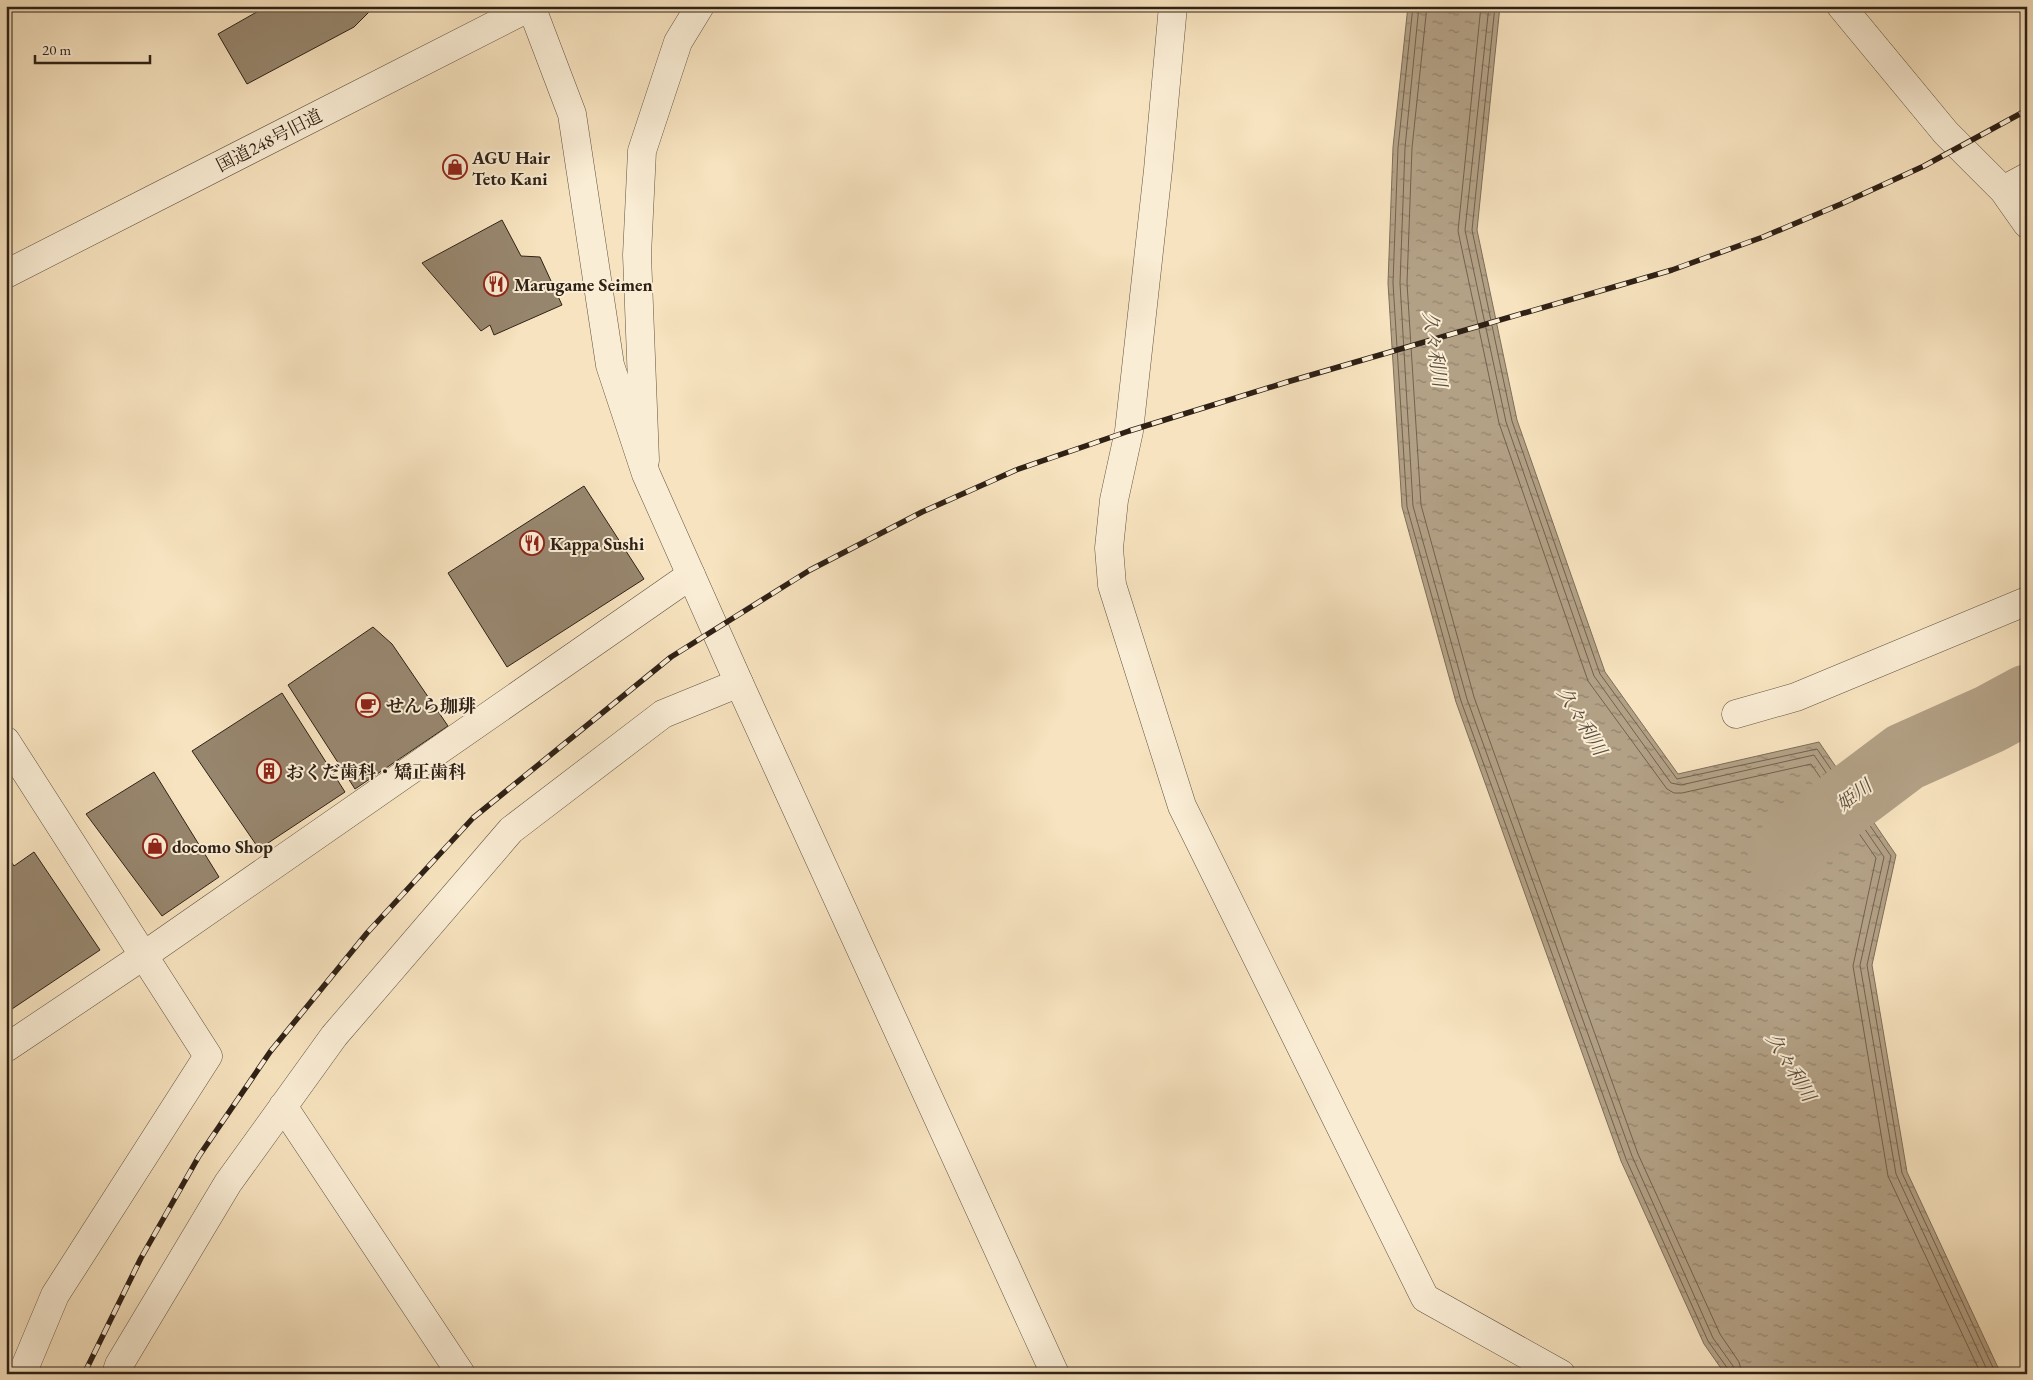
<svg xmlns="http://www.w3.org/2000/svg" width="2033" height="1380" viewBox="0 0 2033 1380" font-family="'EB Garamond','Noto Serif JP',serif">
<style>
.water{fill:url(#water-ripples);stroke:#7e6e59}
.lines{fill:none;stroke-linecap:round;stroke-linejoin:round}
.shore{stroke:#71614e;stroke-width:1}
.river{stroke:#b3a186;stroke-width:69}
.building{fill:#97866e;stroke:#2f2116}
.minor-casing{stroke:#615240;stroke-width:29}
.tertiary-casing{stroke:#615240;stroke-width:29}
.minor{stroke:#faedd5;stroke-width:28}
.tertiary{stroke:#faedd5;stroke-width:28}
.rail-casing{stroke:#2f2116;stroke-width:5.5}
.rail{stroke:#faedd5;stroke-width:4;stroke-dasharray:11;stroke-linecap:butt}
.labels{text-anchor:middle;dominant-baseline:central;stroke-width:4;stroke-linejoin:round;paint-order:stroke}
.street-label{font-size:18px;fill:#2f2116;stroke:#faedd5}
.poi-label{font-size:18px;font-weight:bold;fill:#2f2116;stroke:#faedd5;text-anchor:start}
.water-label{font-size:19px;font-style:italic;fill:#5d4e3d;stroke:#faedd5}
</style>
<defs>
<pattern id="water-ripples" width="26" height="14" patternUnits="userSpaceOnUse" patternTransform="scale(1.25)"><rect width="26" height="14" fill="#b3a186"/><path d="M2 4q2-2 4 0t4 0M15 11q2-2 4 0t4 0" fill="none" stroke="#92836d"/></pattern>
</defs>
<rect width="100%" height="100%" fill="#f7e3bf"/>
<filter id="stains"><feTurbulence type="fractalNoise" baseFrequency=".004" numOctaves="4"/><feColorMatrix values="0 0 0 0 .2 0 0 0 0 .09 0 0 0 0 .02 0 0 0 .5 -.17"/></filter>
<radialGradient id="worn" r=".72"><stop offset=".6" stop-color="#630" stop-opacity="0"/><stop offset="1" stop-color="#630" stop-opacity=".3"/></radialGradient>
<path class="water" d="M1408 6H1500L1477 230 1517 420 1605 672 1678 774 1819 742 1896 855 1872 965 1907 1172 2001 1374H1725L1704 1344 1621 1161 1456 702 1402 507 1388 283 1393 147Z"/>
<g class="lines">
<path class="shore" d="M1413 6 1398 148 1393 283 1407 507 1461 701 1626 1159 1708 1341 1728 1369 1729 1374
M1419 6 1405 148 1400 283 1413 506 1467 699 1632 1156 1713 1338 1733 1366 1735 1374
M1427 6 1412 148 1407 283 1421 505 1474 697 1638 1154 1720 1334 1739 1362 1742 1374
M1481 6 1458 231 1499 423 1588 681 1667 789 1674 793H1682L1811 764 1876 858 1853 966 1888 1176 1981 1374
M1489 6 1465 230 1506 422 1594 676 1671 783 1681 785 1814 755 1884 857 1860 965 1896 1174 1989 1374
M1495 6 1472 230 1512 421 1600 674 1677 779 1817 749 1891 856 1867 965 1902 1173 1996 1374"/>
<path class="river" d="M1782 856 1832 812 1905 757 1990 719 2027 699"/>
</g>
<path class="building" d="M261 6H375L354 27 247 84 218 34 262 9Z
M502 220 521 256 540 257 562 305 494 335 490 325 481 331 422 263Z
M584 486 644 579 507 667 448 573Z
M373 627 392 644 448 726 355 789 288 685Z
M282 693 345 792 259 849 192 751Z
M154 772 219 877 162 916 86 814Z
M34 852 100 950 6 1013V854L14 866Z"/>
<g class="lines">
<defs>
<path id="minor" d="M1173 6 1158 170 1129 431 1114 500 1109 548 1112 585 1182 806 1425 1298 1561 1374
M1841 6 1946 133 2003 190 2027 224
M2003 190 2027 177
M645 460 637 255 642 151 678 42 700 6
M1736 714 1796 697 2027 601
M6 741 208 1056 55 1295 22 1374
M6 1048 143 956 691 575
M283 1106 461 1374
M116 1374 119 1365 228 1183 334 1036 511 830 663 714 739 683"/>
<path id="tertiary" d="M531 6 572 114 610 365 646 474 739 683 1055 1374
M6 274 532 6"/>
</defs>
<use href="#minor" class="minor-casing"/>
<use href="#tertiary" class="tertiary-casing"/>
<use href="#minor" class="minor"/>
<use href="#tertiary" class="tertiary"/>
<defs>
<path id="rail" d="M84 1374 141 1258 199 1156 270 1052 367 933 473 818 671 657 810 570 922 512 1016 470 1129 431 1287 382 1672 270 1763 237 1841 204 1924 166 2027 110"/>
</defs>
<use href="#rail" class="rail-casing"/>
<use href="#rail" class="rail"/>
</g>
<defs>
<symbol id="shop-ring" viewBox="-11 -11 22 22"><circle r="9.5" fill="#faedd5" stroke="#8f2418" stroke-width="1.5"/><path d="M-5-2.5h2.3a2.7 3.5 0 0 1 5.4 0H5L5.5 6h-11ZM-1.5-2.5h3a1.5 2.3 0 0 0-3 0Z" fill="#8f2418"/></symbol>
<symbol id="restaurant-ring" viewBox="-11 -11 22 22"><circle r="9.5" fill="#faedd5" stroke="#8f2418" stroke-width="1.5"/><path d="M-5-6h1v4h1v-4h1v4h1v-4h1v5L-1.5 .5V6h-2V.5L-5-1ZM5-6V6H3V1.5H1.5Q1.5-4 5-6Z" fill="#8f2418"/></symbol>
<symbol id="cafe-ring" viewBox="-11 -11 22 22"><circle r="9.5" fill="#faedd5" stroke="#8f2418" stroke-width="1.5"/><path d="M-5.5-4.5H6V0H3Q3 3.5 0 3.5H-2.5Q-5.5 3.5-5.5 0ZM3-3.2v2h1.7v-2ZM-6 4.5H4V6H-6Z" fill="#8f2418"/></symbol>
<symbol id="building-ring" viewBox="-11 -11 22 22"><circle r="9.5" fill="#faedd5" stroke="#8f2418" stroke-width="1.5"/><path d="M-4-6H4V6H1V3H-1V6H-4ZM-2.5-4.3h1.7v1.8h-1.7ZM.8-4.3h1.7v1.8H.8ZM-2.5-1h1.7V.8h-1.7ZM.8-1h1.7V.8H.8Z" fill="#8f2418"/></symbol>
</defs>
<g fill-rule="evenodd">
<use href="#shop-ring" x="441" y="153" width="28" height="28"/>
<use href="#restaurant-ring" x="482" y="270" width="28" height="28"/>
<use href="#restaurant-ring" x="518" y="529" width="28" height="28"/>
<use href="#cafe-ring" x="354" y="691" width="28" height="28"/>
<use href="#building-ring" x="255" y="757" width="28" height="28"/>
<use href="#shop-ring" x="141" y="832" width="28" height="28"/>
</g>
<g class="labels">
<g class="street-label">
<text transform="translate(269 140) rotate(-27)">国道248号旧道</text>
</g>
<g class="poi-label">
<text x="472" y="157">AGU Hair<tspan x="472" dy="21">Teto Kani</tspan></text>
<text x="514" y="284">Marugame Seimen</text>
<text x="550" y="543">Kappa Sushi</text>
<text x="386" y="705">せんら珈琲</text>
<text x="286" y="771">おくだ歯科・矯正歯科</text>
<text x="172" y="846">docomo Shop</text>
</g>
<g class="water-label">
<text transform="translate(1435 349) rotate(82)">久々利川</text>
<text transform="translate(1582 721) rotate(59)">久々利川</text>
<text transform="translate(1854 795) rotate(-37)">姫川</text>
<text transform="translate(1791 1067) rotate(59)">久々利川</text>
</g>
</g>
<rect width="2033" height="1380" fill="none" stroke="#f7e3bf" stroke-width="25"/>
<rect x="8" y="8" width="2018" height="1365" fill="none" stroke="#2f2116" stroke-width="2.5"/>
<rect x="12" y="12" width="2008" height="1355" fill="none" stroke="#2f2116"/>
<path d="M35 55v8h115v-8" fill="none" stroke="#2f2116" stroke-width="2.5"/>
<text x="42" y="55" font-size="15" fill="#2f2116" stroke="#faedd5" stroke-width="4" paint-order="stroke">20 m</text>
<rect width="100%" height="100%" filter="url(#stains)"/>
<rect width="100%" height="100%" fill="url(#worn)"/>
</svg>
